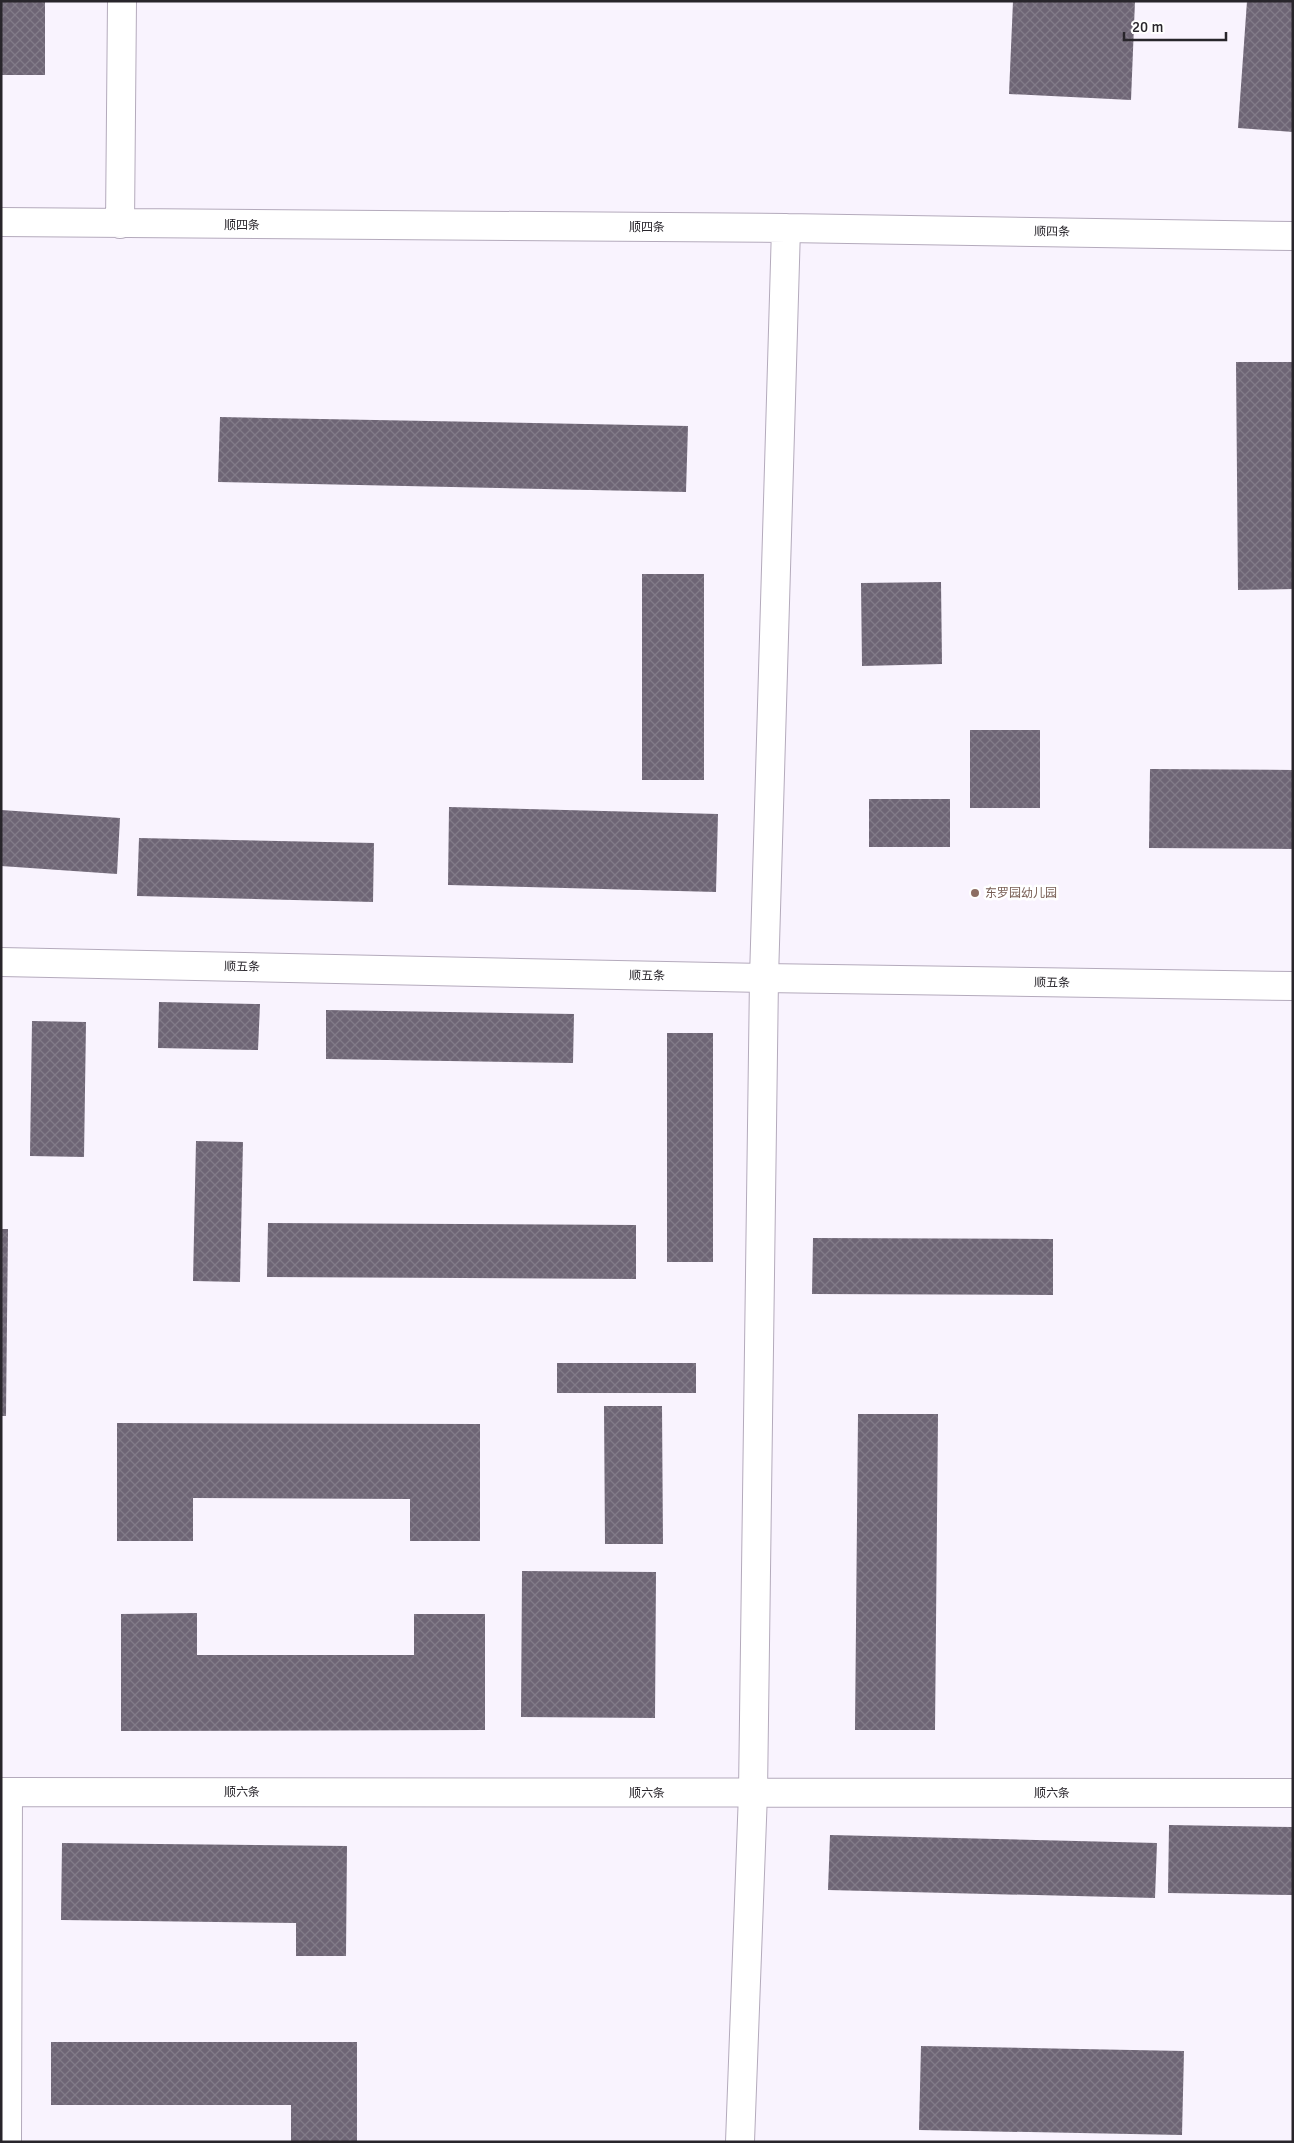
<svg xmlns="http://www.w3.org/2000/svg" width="1294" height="2143" viewBox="0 0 1294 2143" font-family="Signika,'Noto Sans SC',sans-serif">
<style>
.building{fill:url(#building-cross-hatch)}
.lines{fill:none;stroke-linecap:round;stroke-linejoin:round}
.minor-casing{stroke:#b4aabc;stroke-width:30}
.minor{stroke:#fff;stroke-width:28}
.education-dot{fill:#8d6e63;stroke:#fff;stroke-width:2}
.labels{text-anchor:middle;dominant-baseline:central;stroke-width:5;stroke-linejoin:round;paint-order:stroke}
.street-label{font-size:12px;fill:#28252b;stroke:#fff}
.education-label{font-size:12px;fill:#785e54;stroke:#fff;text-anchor:start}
</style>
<defs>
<pattern id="building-cross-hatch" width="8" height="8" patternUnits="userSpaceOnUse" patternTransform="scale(1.25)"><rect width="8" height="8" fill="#6e6575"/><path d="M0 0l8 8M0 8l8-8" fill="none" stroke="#827b88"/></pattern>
</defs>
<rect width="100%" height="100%" fill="#f9f3fe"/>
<path class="building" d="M1 1H45V75H1Z
M1013 1H1135L1131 100 1009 94Z
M1247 1H1293V132L1238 128Z
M1236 362H1293V589L1238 590Z
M220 417 688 426 686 492 218 482Z
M642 574H704V780H642Z
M941 582 942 664 862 666 861 583Z
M970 730H1040V808H970Z
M1150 769 1293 770V849L1149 848Z
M869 799H950V847H869Z
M449 807 718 814 716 892 448 885Z
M1 810 120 818 117 874 1 866Z
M139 838 374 843 373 902 137 896Z
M159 1002 260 1004 258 1050 158 1048Z
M326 1010 574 1014 573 1063 326 1059Z
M32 1021 86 1022 84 1157 30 1156Z
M667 1033H713V1262H667Z
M196 1141 243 1142 240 1282 193 1281Z
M268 1223 636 1225V1279L267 1277Z
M1 1229H8L6 1416H1Z
M813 1238 1053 1239V1295L812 1294Z
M557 1363H696V1393H557Z
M604 1406H662L663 1544H605Z
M858 1414H938L935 1730H855Z
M117 1423 480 1424V1541H410V1499L193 1498V1541H117Z
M522 1571 656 1572 655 1718 521 1717Z
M197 1613V1655H414V1614H485V1730L121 1731V1614Z
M1169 1825 1293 1827V1895L1168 1893Z
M830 1835 1157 1843 1155 1898 828 1890Z
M62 1843 347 1846 346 1956H296V1923L61 1920Z
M51 2042H357V2142H291V2105H51Z
M921 2046 1184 2051 1182 2135 919 2130Z"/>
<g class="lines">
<defs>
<path id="minor" d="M1 222 786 228 1293 236
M120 224 122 1
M1 962 764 978 1293 986
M1 1792 1293 1793
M7 2142 8 1792
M740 2142 753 1793 764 978 786 228"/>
</defs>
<use href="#minor" class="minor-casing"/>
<use href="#minor" class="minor"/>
</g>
<circle class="education-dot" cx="975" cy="893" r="5"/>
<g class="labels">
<g class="street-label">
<text x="242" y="225">顺四条</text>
<text x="647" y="227">顺四条</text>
<text transform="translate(1052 232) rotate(1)">顺四条</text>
<text transform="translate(242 967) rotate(1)">顺五条</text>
<text transform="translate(647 976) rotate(1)">顺五条</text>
<text transform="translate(1052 983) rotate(1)">顺五条</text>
<text x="242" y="1792">顺六条</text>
<text x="647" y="1793">顺六条</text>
<text x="1052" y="1793">顺六条</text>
</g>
<g class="education-label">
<text x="985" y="893">东罗园幼儿园</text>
</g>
</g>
<rect width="1294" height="2143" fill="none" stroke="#28252b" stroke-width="5"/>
<path d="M1124 32v8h102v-8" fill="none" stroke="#28252b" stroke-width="2.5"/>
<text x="1132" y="32" font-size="15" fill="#28252b" stroke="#ffffff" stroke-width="4" paint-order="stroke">20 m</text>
</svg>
